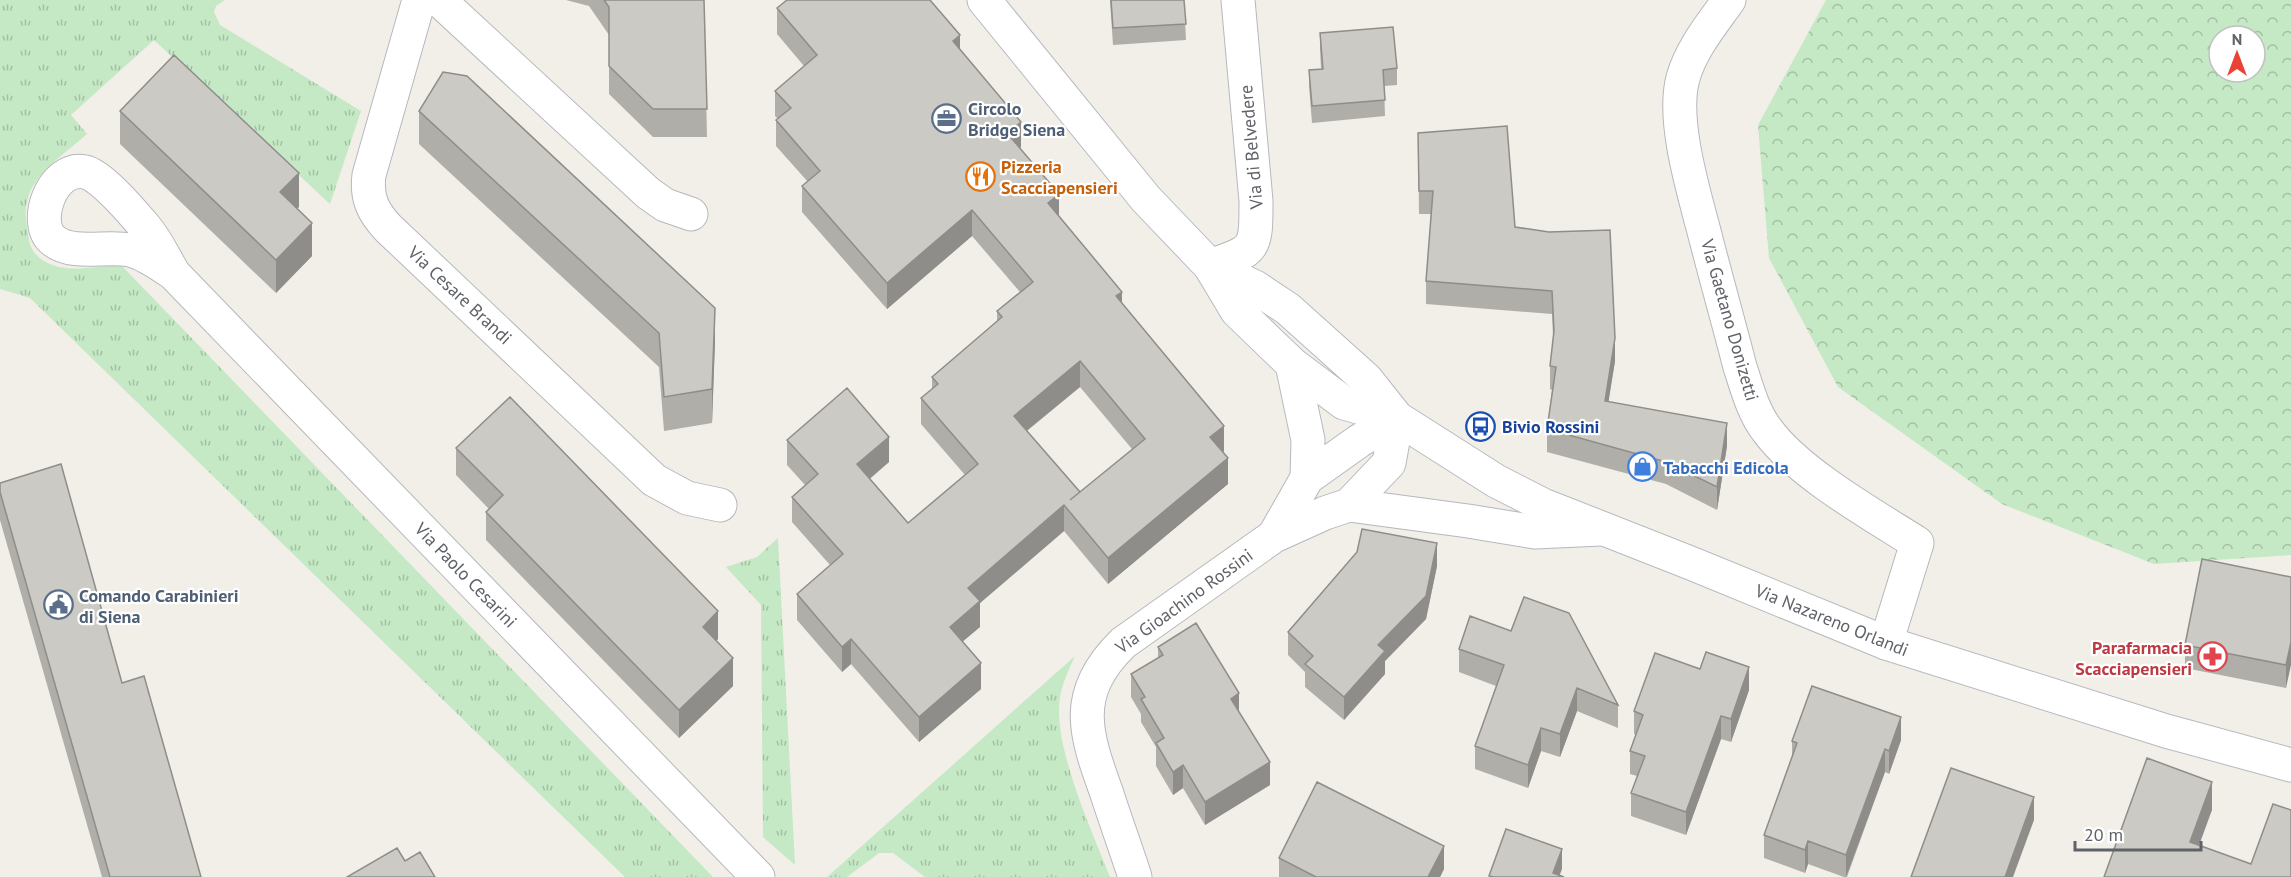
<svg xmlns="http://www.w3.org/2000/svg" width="2291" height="877" viewBox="0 0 2291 877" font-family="'PT Sans',sans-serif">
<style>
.grass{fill:url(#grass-tufts)}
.forest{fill:url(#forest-crowns);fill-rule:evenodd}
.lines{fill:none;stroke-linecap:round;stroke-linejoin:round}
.street-casing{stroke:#b5b8bc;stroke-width:35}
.secondary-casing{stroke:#b6babf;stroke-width:35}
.street{stroke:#fff;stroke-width:33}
.secondary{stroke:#fff;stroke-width:33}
.wall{fill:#afaea9;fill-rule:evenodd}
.shaded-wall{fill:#8f8d8a}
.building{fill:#cccac5;stroke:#8f8d8a;stroke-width:1.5;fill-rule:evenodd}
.labels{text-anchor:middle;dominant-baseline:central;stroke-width:4.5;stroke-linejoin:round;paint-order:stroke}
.service-label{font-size:18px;font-weight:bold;fill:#4e5e75;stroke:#fff;text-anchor:start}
.street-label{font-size:18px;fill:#5f6368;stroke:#fff}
.food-label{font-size:18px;font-weight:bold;fill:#c56008;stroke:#fff;text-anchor:start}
.transit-label{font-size:18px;font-weight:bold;fill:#164399;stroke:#fff;text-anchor:start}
.shop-label{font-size:18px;font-weight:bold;fill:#366cbe;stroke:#fff;text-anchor:start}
.health-label{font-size:18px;font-weight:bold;fill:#be3a42;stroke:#fff;text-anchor:end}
</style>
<defs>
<pattern id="grass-tufts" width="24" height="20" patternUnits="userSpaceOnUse" patternTransform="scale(1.5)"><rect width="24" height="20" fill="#c5e8c5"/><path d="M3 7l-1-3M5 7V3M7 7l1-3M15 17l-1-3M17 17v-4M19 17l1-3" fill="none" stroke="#a3c0a4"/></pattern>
<pattern id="forest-crowns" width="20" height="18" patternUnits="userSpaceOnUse" patternTransform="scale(1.5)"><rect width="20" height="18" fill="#c5e8c5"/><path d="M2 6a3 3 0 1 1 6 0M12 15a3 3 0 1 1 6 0" fill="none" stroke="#a3c0a4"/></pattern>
</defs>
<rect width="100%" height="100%" fill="#f1efe8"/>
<path class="grass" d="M0 0H225L216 6 214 12 220 25 361 111 330 204 154 40 71 115 87 134C69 150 45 166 33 186 26 197 24 214 27 227 28 233 29 243 32 249 50 278 93 267 120 264L713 877H625L30 298 0 289Z
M778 538 795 865 763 837 761 605 726 567 757 557Z
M1075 656C1067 673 1059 690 1059 709 1058 757 1092 831 1110 877H925L893 853H879L847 877H827Z"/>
<path class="forest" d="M1826 0H2291V555L2154 564 2002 504 1838 387 1769 258 1758 125ZM2219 36H2255V72H2219Z"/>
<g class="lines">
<defs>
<path id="street" d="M419 0 369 175C366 198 373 212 388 228L654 480 687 498 720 505
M439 0 648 193 665 205 691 214
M1729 0C1712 24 1691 49 1683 78 1671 121 1695 196 1706 239 1717 282 1729 324 1740 367 1747 388 1753 412 1767 430 1797 472 1873 515 1917 543L1886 643
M1210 266C1256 250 1256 250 1256 201L1238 0
M174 274C161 265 146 254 130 250 107 245 74 256 54 241 31 224 52 165 85 172 101 175 134 214 145 227 157 241 165 259 174 274L758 877
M1292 364 1308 440 1307 478
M1349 505 1389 463 1397 418
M1274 536 1307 478 1359 441 1397 418
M1135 877C1126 849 1116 822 1107 794 1085 733 1071 694 1123 643L1274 536 1325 513 1349 505 1468 521 1535 532 1601 529"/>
<path id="secondary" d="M984 0 1146 199 1210 266 1237 311 1292 364 1344 403 1397 418 1496 481 1543 505 1693 564 1886 643 2166 731 2291 765
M1210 266 1255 287 1288 309 1366 379 1397 418"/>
</defs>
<use href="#street" class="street-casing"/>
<use href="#secondary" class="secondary-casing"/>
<use href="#street" class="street"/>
<use href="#secondary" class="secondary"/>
</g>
<path class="wall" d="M566 0H704L707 137H653L609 94V35L589 6Z
M1110 0H1184L1186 40 1113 45Z
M777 8 960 50 1021 147 1020 148 1059 216 1122 302 1224 451 1223 452 1228 484 1108 584 1064 531 980 603V627L962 642 981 689 919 742 851 664 842 672 797 620V594L830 565 792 522V497L805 485 787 465V440L889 462 870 479 908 523 965 475 921 424V398L932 389V377L997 321V311L1020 292 972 236 887 309 802 212V186L808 182 776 146V120L778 119 775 116V91L804 66 777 34ZM1080 387 1132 449 1080 492 1027 431Z
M1320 33 1397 68V85L1384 86 1385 116 1312 123 1309 86V70L1321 69 1320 49Z
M120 111 299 207 297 208 312 256 276 293 120 144Z
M419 111 715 341 712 423 664 431 659 367 419 144Z
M1418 133 1515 227 1615 361 1608 402 1727 446 1717 510 1666 484 1547 452V429L1552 390 1550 389V366L1553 337 1552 314 1426 304V281L1431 214H1419Z
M456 448 718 639 716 641 733 686 679 738 486 540V512L489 509 456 475Z
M0 483 122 683 201 877H102L0 520Z
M1437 566 1426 619 1385 661V674L1344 720 1305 687V672L1288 655V632Z
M2291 577 2286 688 2185 668V645Z
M1470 616 1618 705V728L1577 711 1560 757 1541 751 1528 788 1475 769V746L1496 686 1459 672V649Z
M1158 647 1239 712 1270 785 1205 825 1183 788 1173 795 1156 766V747L1141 722V714L1131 697V674L1158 658Z
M1749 690 1731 742 1721 739 1686 835 1631 816V793L1637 776 1630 774V751L1636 735 1634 734V711Z
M1901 740 1889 774 1885 772 1847 877H1844L1808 864 1805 873 1764 858V835L1792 758V741Z
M1279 858 1444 869 1440 877H1279Z"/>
<path class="shaded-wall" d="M960 35V60L953 41Z
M1021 122V147L1007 158V133Z
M299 173V207L280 226V192Z
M1059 194V219L1048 203Z
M972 210V236L887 309V283Z
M312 223V256L276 293V260Z
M1122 292V317L1116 296Z
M715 308V341L712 423V389Z
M1615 338V361L1605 424V401Z
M1080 361V387L1014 441V416Z
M1727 423V446L1717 510V487Z
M1224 426V451L1210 462V437Z
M889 437V462L857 489V464Z
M1228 458V484L1108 584V558Z
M1064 505V531L980 603V627L950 652V627L968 588Z
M1437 543V566L1426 619 1385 661V674L1344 720V697L1378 645Z
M718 611V639L703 655V627Z
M851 639V664L842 672V647Z
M2291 642V665L2286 688V665Z
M733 658V686L679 738V710Z
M981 663V689L919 742V717Z
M1749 667V690L1731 742V719Z
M1577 688V711L1560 757V734Z
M1239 693V716L1231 699Z
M1721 716V739L1686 835V812Z
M1901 717V740L1889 774V751Z
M1541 728V751L1528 788V765Z
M1885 749V772L1846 877V855Z
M1270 762V785L1205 825V802Z
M1183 765V788L1173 795V772Z
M2212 782V810L2190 870V842Z
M2034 797V820L2013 877H2005Z
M1808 841V864L1805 873V850Z
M1444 846V869L1440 877H1428Z
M1562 849V869L1559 877 1553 873Z"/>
<path class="building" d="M604 0H704L707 109H653L609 66V7Z
M787 0H930L960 35 953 41 1021 122 1007 133 1059 194 1048 203 1122 292 1116 296 1224 426 1210 437 1228 458 1108 558 1064 505 968 588 980 601 950 627 981 663 919 717 851 639 842 647 797 594 843 554 792 497 818 474 787 440 847 388 889 437 857 464 908 523 978 464 921 398 938 384 932 377 1002 317 997 311 1033 282 972 210 887 283 802 186 820 171 776 120 791 108 775 91 817 55 777 8ZM1080 361 1145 439 1070 500 1080 492 1014 416Z
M1111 0H1184L1186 24 1113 28Z
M1393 27 1397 68 1383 70 1385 100 1312 106 1309 70 1323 69 1320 33Z
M174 55 299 173 280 192 312 223 276 260 120 111Z
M443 72 467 76 715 308 712 389 664 397 659 333 419 111Z
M1507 126 1515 227 1549 232 1610 230 1615 338 1605 401 1727 423 1717 487 1666 462 1547 429 1556 367 1550 366 1554 331 1552 291 1426 281 1433 191H1419L1418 133Z
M510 397 718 611 703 627 733 658 679 710 486 512 503 495 456 448Z
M61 464 122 683 144 676 201 877H110L0 492V483Z
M1362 529 1437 543 1426 596 1378 645 1385 651 1344 697 1305 664 1313 656 1288 632 1357 552Z
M2202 559 2291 577V642L2286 665 2185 645Z
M1524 597 1569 613 1618 705 1577 688 1560 734 1541 728 1528 765 1475 746 1504 665 1459 649 1470 616 1511 631Z
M1196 623 1239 693 1231 699 1270 762 1205 802 1183 765 1173 772 1156 743 1164 738 1141 699 1145 697 1131 674 1163 655 1158 647Z
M1706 652 1749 667 1731 719 1721 716 1686 812 1631 793 1645 756 1630 751 1643 715 1634 711 1655 653 1700 669Z
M1812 686 1901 717 1889 751 1885 749 1846 855 1808 841 1805 850 1764 835 1797 743 1792 741Z
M2147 758 2212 782 2190 842 2251 864 2273 804 2291 810V877H2104Z
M1951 768 2034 797 2005 877H1911Z
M1317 782 1444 846 1428 877H1316L1279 858Z
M1506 829 1562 849 1553 873 1564 877H1494L1489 876Z
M397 848 405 861 420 852 435 877H347Z"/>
<defs>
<symbol id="office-ring" viewBox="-11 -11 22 22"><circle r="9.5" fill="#fff" stroke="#5c6f8a" stroke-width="1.5"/><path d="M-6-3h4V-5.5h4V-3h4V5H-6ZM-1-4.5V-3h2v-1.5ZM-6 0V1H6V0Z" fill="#5c6f8a"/></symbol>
<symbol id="restaurant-ring" viewBox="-11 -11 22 22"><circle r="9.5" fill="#fff" stroke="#e8710a" stroke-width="1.5"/><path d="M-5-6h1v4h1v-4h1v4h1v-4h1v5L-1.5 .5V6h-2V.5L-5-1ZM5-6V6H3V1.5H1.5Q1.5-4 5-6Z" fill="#e8710a"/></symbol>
<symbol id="bus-ring" viewBox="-11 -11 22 22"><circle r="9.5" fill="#fff" stroke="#1a4fb4" stroke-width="1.5"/><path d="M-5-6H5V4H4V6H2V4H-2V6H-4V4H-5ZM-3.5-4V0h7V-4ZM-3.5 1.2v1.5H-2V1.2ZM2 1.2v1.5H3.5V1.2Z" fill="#1a4fb4"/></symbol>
<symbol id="shop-ring" viewBox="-11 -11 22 22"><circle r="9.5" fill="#fff" stroke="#3f7fe0" stroke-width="1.5"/><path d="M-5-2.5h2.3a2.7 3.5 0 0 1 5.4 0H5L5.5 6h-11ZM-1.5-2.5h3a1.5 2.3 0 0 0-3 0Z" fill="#3f7fe0"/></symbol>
<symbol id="civic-ring" viewBox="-11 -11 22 22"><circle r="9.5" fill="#fff" stroke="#5c6f8a" stroke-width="1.5"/><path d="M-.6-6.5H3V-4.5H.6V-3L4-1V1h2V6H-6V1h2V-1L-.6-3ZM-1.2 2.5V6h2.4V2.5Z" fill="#5c6f8a"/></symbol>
<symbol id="pharmacy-ring" viewBox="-11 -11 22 22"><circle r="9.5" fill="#fff" stroke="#e0444e" stroke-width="1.5"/><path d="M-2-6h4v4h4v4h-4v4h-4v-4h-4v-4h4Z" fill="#e0444e"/></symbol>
</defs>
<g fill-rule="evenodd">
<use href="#office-ring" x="930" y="102" width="33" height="33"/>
<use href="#restaurant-ring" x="964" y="160" width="33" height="33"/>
<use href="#bus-ring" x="1464" y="410" width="33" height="33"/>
<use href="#shop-ring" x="1626" y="450" width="33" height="33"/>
<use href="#civic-ring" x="42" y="588" width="33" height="33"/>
<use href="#pharmacy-ring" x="2196" y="640" width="33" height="33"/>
</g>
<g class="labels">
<g class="service-label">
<text x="968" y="108">Circolo<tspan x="968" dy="21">Bridge Siena</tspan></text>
<text x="79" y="595">Comando Carabinieri<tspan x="79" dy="21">di Siena</tspan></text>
</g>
<g class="street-label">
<text transform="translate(1251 147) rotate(-95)">Via di Belvedere</text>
<text transform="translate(460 295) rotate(43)">Via Cesare Brandi</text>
<text transform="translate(1730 320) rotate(74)">Via Gaetano Donizetti</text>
<text transform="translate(466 575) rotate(46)">Via Paolo Cesarini</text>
<text transform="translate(1184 601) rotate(-36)">Via Gioachino Rossini</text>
<text transform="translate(1832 620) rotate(22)">Via Nazareno Orlandi</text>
</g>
<g class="food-label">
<text x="1001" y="166">Pizzeria<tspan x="1001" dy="21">Scacciapensieri</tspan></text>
</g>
<g class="transit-label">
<text x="1502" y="426">Bivio Rossini</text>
</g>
<g class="shop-label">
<text x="1663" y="467">Tabacchi Edicola</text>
</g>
<g class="health-label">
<text x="2192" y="647">Parafarmacia<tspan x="2192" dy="21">Scacciapensieri</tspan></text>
</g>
</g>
<g transform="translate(2237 54)"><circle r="28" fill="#ffffff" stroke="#bfc1c3" stroke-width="1.5"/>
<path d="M0-4.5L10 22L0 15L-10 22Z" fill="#ea4335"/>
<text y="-9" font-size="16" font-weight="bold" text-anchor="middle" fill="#5f6368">N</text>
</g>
<path d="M2075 841v9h126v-9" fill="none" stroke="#5f6368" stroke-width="3"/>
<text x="2084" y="841" font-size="18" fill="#5f6368" stroke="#ffffff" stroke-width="4.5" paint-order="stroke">20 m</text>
</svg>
